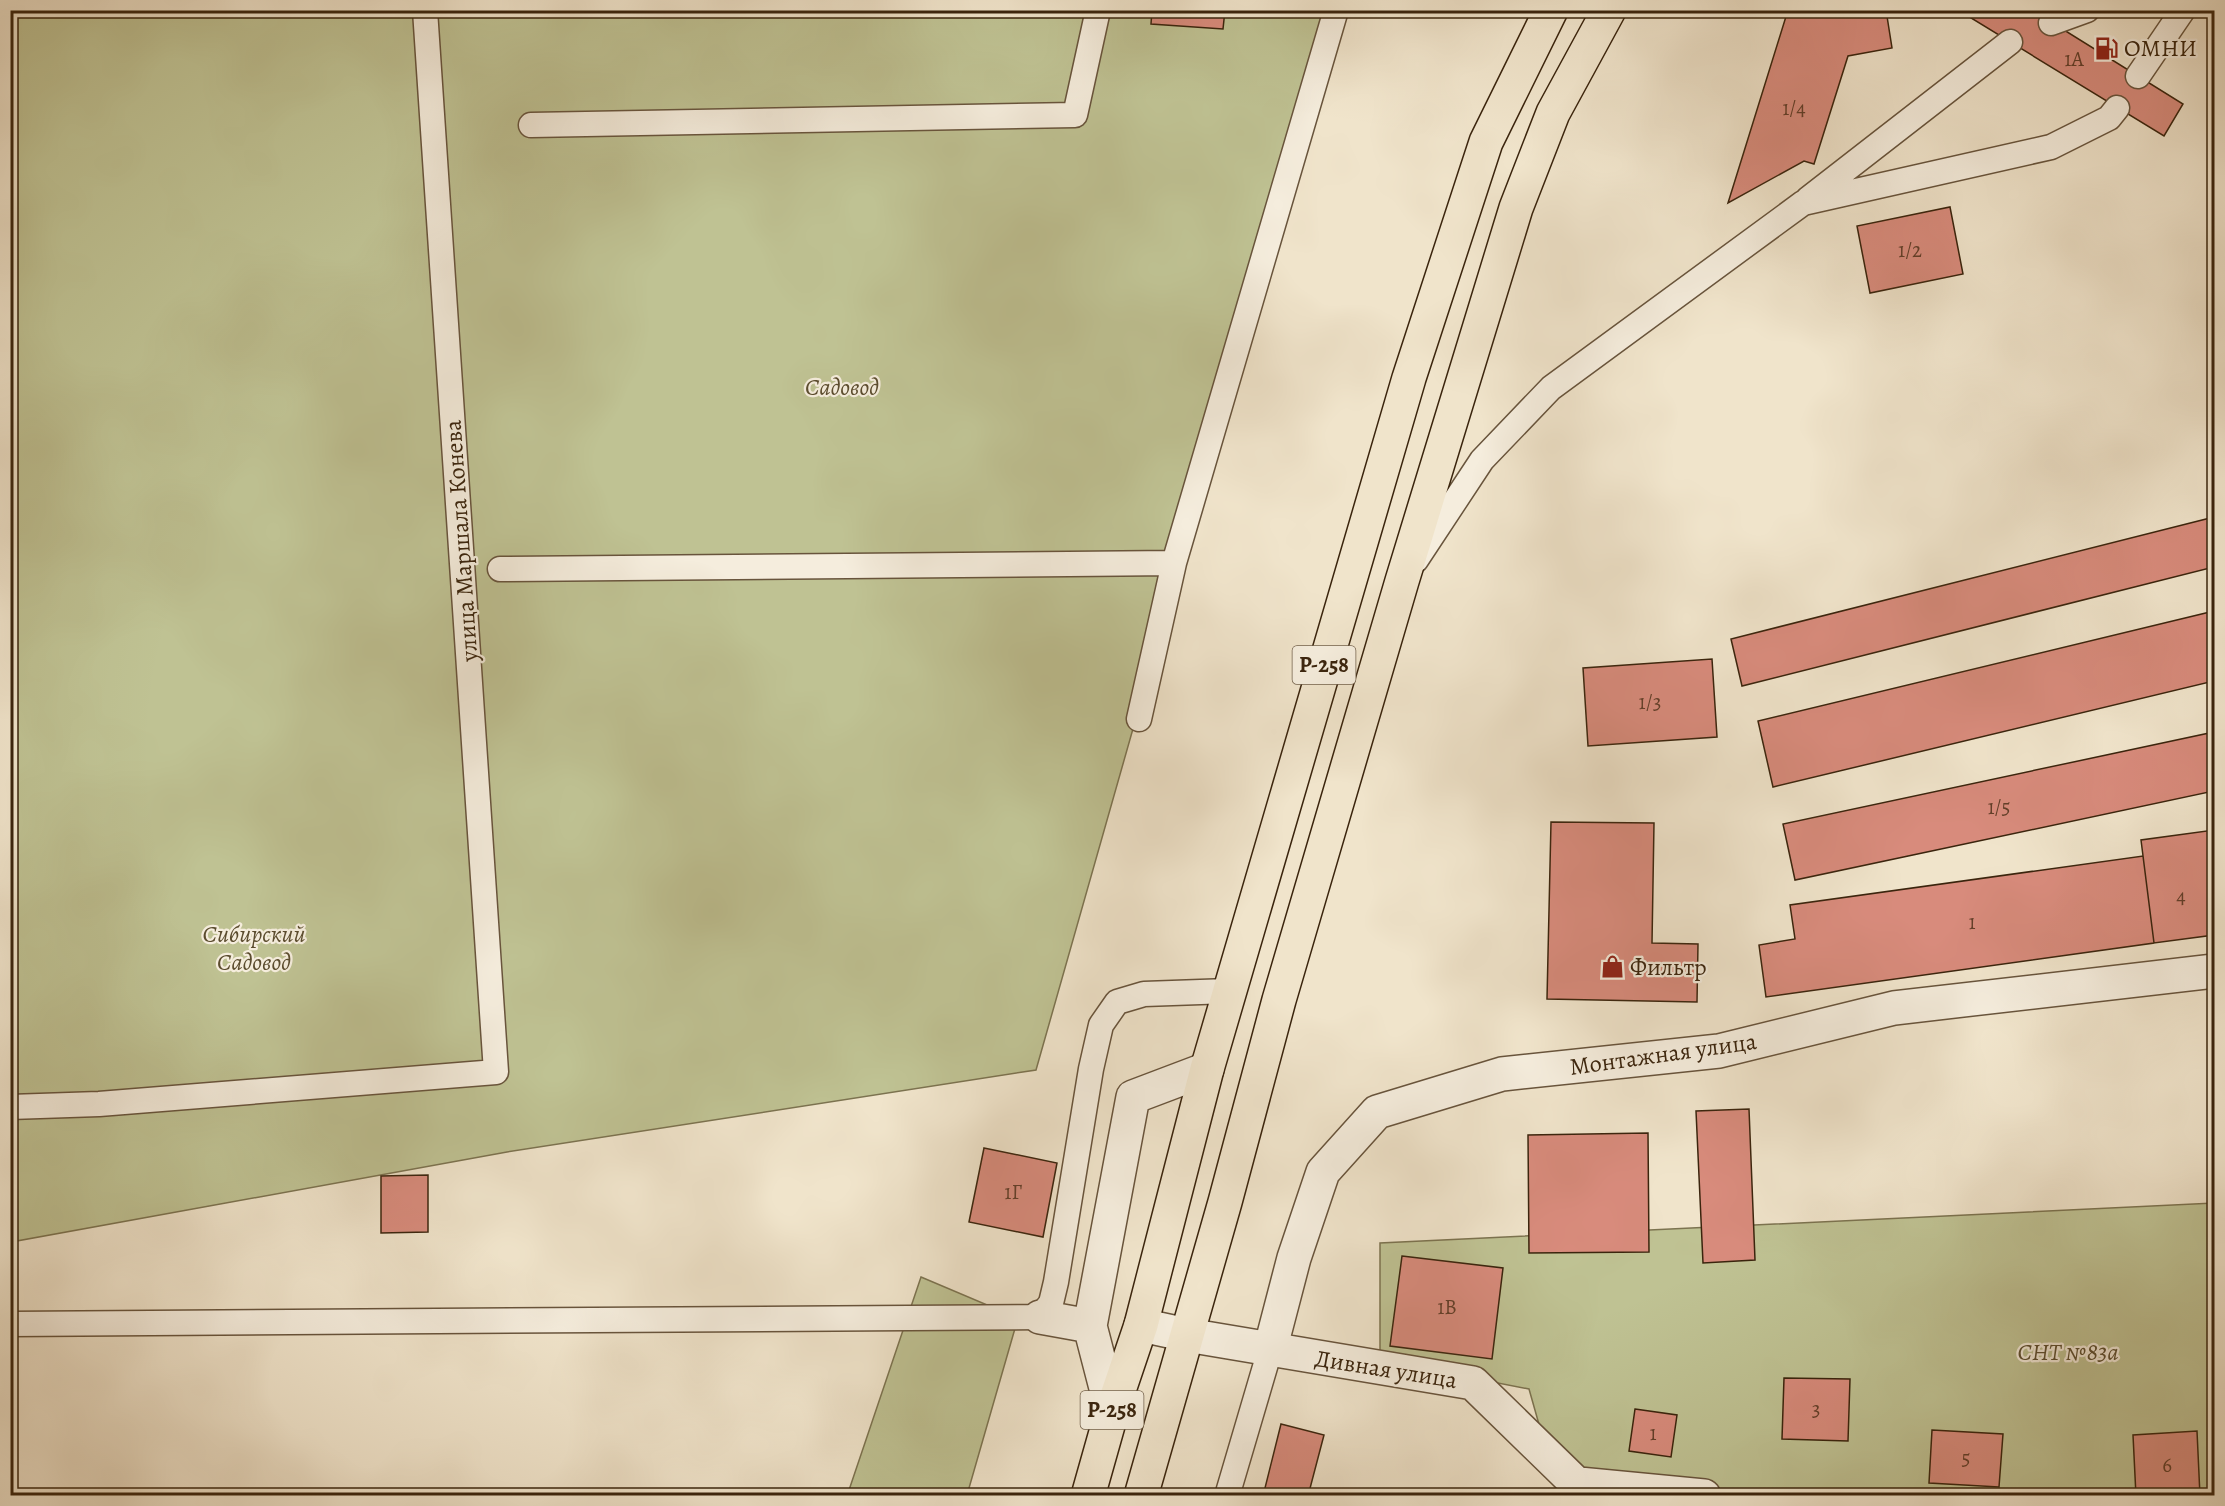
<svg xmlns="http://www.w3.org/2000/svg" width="2225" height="1506" viewBox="0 0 2225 1506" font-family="Alegreya,serif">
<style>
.green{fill:#bfc293;stroke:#7c7350;stroke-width:1.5}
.building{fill:#d88b7c;stroke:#3a240d;stroke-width:1.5}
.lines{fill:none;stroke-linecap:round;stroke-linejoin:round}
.lane-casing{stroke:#68543c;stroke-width:27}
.street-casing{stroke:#68543c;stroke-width:36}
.primary-casing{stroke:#3a240d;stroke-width:36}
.lane{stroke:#f5eddd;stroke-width:24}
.street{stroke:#f5eddd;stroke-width:33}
.primary{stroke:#f0e4cb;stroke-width:33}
.labels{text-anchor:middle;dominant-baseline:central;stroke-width:4.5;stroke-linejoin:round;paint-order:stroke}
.number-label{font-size:21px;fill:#623e29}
.shield{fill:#f5eddd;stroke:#72604b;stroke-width:1.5}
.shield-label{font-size:22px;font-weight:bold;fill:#3a240d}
.poi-label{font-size:24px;fill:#3a240d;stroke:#f5eddd;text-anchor:start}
.park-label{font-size:24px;font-style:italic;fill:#5b4c2e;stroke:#f5eddd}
.street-label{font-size:24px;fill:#3a240d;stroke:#f5eddd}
</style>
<rect width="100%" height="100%" fill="#f0e4cb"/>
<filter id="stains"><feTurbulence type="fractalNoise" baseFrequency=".00333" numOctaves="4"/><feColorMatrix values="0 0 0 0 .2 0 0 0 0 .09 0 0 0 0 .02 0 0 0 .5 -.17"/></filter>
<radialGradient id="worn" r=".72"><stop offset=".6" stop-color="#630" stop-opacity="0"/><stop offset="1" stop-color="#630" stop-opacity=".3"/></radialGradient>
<path class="green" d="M11 11H1337L1036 1070 507 1152 11 1242Z
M2214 1203V1495L1794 1496 1553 1474 1529 1389 1380 1360V1243Z
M921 1277 1018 1318 967 1495 847 1496Z"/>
<path class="building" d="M1152 10H1225L1223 29 1151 24Z
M1788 10H1886L1892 48 1848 56 1814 164 1804 161 1728 203Z
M1958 10H2032L2183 104 2164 136Z
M1950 207 1963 274 1870 293 1857 226Z
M2214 517V567L1742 686 1731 639Z
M2214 611V681L1773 787 1758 721Z
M1712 659 1717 737 1588 746 1583 668Z
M2214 732V791L1795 880 1783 824Z
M1551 822 1654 823 1652 943 1698 944 1697 1002 1547 999Z
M2214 830V935L2154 943 2141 840Z
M2143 856 2154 943 1766 997 1759 945 1795 939 1790 905Z
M1749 1109 1755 1260 1703 1263 1696 1111Z
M1648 1133 1649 1252 1529 1253 1528 1135Z
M984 1148 1057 1163 1043 1237 969 1222Z
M428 1175V1232L381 1233V1176Z
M1402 1256 1503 1268 1492 1359 1390 1346Z
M1784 1378 1850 1379 1848 1441 1782 1439Z
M1635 1409 1677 1415 1671 1457 1629 1451Z
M1281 1424 1324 1435 1308 1496H1263Z
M1932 1430 2003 1434 1999 1487 1929 1483Z
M2197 1431 2200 1496H2136L2133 1435Z"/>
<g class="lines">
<defs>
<path id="lane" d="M2051 23 2087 10
M2138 76 2183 10
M531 125 1075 115 1098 10
M1808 199 2010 42
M1416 560 1482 460 1551 388 1803 203 2051 147 2109 118 2117 108
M500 569 1174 563
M1139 719 1174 563 1336 10
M10 1107 99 1104 496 1072 425 10
M10 1324 1040 1317 1051 1303 1056 1282 1091 1069 1101 1025 1117 1002 1144 994 1229 991
M1227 1496 1270 1350"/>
<path id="street" d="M1040 1317 1090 1326
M1141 1325 1187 1335 1473 1383 1589 1496
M1270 1350 1294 1258 1323 1172 1377 1112 1502 1074 1719 1051 1894 1008 2214 971
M1112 1411 1090 1326 1133 1097 1207 1069
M1579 1484 1704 1496"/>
<path id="primary" d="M1088 1496 1112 1411 1141 1325 1207 1069 1409 378 1486 142 1551 10
M1141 1496 1225 1202 1279 1000 1402 581 1516 208 1553 113 1609 10"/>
</defs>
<use href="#lane" class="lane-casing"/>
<use href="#street" class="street-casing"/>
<use href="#primary" class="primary-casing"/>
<use href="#lane" class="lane"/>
<use href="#street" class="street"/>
<use href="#primary" class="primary"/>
</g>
<defs>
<symbol id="fuel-bare" viewBox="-9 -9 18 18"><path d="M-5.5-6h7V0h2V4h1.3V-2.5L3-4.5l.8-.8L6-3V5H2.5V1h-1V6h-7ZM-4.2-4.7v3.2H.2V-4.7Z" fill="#8f2418" stroke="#f5eddd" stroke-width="2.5" paint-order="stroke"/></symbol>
<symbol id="shop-bare" viewBox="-9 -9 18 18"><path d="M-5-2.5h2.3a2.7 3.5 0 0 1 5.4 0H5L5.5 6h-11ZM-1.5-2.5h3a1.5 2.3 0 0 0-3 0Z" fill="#8f2418" stroke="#f5eddd" stroke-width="2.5" paint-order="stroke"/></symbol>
</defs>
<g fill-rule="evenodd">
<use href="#fuel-bare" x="2090" y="32" width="33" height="33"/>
<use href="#shop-bare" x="1596" y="950" width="33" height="33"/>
</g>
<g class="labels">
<g class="number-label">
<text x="2074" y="59">1А</text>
<text x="1794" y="108">1/4</text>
<text x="1910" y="250">1/2</text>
<text x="1650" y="702">1/3</text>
<text x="1999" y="807">1/5</text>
<text x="2181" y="896">4</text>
<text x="1972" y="922">1</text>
<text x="1013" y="1192">1Г</text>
<text x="1447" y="1307">1В</text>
<text x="1816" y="1409">3</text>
<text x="1653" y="1433">1</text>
<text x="1966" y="1458">5</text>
<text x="2167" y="1465">6</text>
</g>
<g class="shield">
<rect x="1292.5" y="646" width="63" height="38" rx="4.5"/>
<rect x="1080.5" y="1391" width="63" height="38" rx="4.5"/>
</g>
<g class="shield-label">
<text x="1324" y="665">Р-258</text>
<text x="1112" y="1410">Р-258</text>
</g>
<g class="poi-label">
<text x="2124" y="48">ОМНИ</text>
<text x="1630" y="967">Фильтр</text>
</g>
<g class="park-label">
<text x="842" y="387">Садовод</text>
<text x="254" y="934">Сибирский<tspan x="254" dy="28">Садовод</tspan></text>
<text x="2068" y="1352">СНТ №83а</text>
</g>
<g class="street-label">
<text transform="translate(461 541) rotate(-94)">улица Маршала Конева</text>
<text transform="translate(1663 1054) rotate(-8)">Монтажная улица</text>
<text transform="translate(1386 1369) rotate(9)">Дивная улица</text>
</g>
</g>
<rect width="2225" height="1506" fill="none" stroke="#f0e4cb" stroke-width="36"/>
<rect x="12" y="12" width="2201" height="1482" fill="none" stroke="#3a240d" stroke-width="3"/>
<rect x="18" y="18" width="2189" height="1470" fill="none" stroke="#3a240d" stroke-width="1.5"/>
<rect width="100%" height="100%" filter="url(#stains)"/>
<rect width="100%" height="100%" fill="url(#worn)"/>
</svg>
